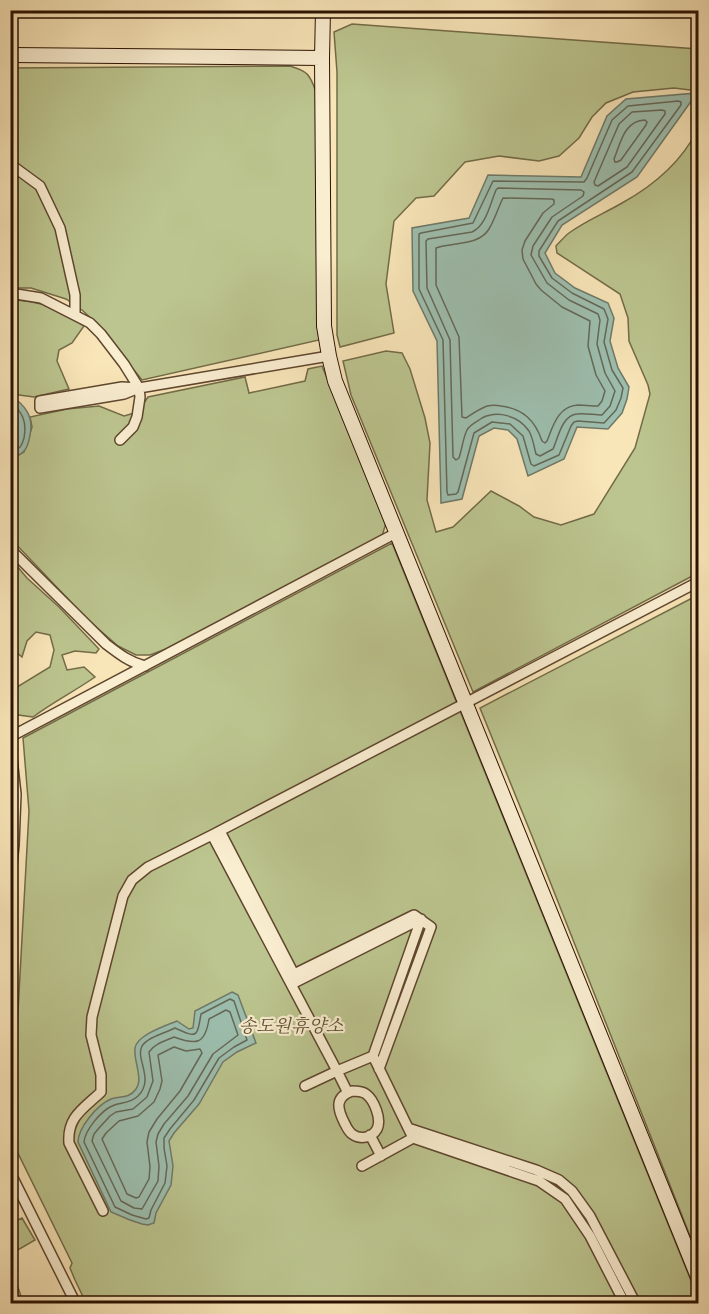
<svg xmlns="http://www.w3.org/2000/svg" width="709" height="1314" viewBox="0 0 709 1314" font-family="'IM FELL English','Noto Serif KR',serif">
<style>
.green{fill:#bcc58f;stroke:#736b48;stroke-width:1.5}
.water{fill:#9dbfaf;stroke:#6f7969;stroke-width:1.5}
.lines{fill:none;stroke-linecap:round;stroke-linejoin:round}
.shore{stroke:#646858;stroke-width:1.5}
.street-casing{stroke:#5e462e;stroke-width:12}
.secondary-casing{stroke:#2a1100;stroke-width:16}
.street{stroke:#faeed1;stroke-width:9}
.secondary{stroke:#faeed1;stroke-width:14}
.labels{text-anchor:middle;dominant-baseline:central;stroke-width:4.5;stroke-linejoin:round;paint-order:stroke}
.park-label{font-size:18px;font-style:italic;fill:#5d5032;stroke:#faeed1}
</style>
<rect width="100%" height="100%" fill="#f8e5b8"/>
<filter id="stains"><feTurbulence type="fractalNoise" baseFrequency=".00333" numOctaves="4"/><feColorMatrix values="0 0 0 0 .2 0 0 0 0 .09 0 0 0 0 .02 0 0 0 .5 -.17"/></filter>
<radialGradient id="worn" r=".72"><stop offset=".6" stop-color="#630" stop-opacity="0"/><stop offset="1" stop-color="#630" stop-opacity=".3"/></radialGradient>
<path class="green" d="M352 24 698 49V91L674 88 633 92 606 103 592 117 579 138 559 156 539 161 499 156 465 162 434 196 416 198 394 221 386 284 394 333 340 347 337 335V72L334 32Z
M290 66C307 71 310 74 316 92L317 312 319 340 142 380 95 322 82 310 66 299 31 288H11L10 68Z
M698 129V573L473 692 351 395 343 361 386 351 402 353 410 369 425 418 430 443 427 500 436 532 453 527 491 491 519 506 534 517 561 525 594 514 635 448 650 394 648 385 629 341 628 318 620 294 557 253 556 246C560 242 564 237 569 233 585 221 605 213 622 203 653 186 682 161 698 129Z
M11 300C41 300 60 310 84 326L72 343 59 350 57 361 69 389 34 397 19 395 11 389Z
M322 366 386 523 382 536 166 649 150 655H136L118 646 87 619 11 539V459L24 452 32 427 30 417 67 409 99 406 124 416 138 412 148 397 245 377 249 393 305 381 308 369Z
M392 543 698 1298V1303H86L75 1280 70 1268 72 1263 11 1139 29 811 23 738Z
M11 559 27 578 59 607 99 649 96 653 75 651 62 655 67 670 84 667 95 677C75 691 53 702 33 717L11 714V698L17 687 50 667 54 650 50 635 36 632 27 641 22 657 11 648 16 623 17 590H11Z
M698 595V1256L532 836 480 708Z
M22 1218 35 1240 11 1254V1223Z
M11 1267 23 1302V1303H11Z"/>
<path class="water" d="M697 93 637 177 562 225 545 253 555 273 575 288 608 303 614 318 610 341 618 368 629 387 627 399 622 413 608 429 577 427 564 459 528 476 517 439 508 430 494 428 479 436 462 499 441 503 437 341 413 291 412 228 469 218 488 175 581 177 607 116 626 99Z
M10 395C25 405 34 416 30 435 29 441 28 448 23 452 20 455 14 457 11 459Z
M232 992 238 995 256 1043 237 1052 223 1062 199 1104 174 1133 169 1141 173 1166 171 1185 156 1213 154 1223 148 1225 142 1224 130 1220 111 1212 78 1142C78 1128 97 1105 111 1099 120 1096 129 1099 136 1089 140 1083 139 1078 138 1071 137 1064 134 1056 135 1048 137 1035 165 1026 177 1021L189 1029 193 1028 195 1011Z"/>
<g class="lines">
<path class="shore" d="M678 101 681 102V105L632 172 558 221 539 251V256L552 278 572 293 604 309 608 319 604 342 612 370 623 388 621 398 616 410 604 423 578 421 574 422 571 426 559 455 534 466 531 464 523 436 510 424 492 422 474 433 458 492 456 494 448 495 447 492 443 340 419 289V234L421 233 473 223 493 181 584 182 587 178 612 120 628 106Z
M662 110 665 111V114L627 167 598 186 595 185 594 182 619 124 632 112Z
M645 120 647 122 646 125 621 160 617 162H615L614 159C621 142 624 121 645 120Z
M498 188 581 190 584 192 583 196 552 217 533 246 531 255 547 283 569 300 598 314 600 320 597 344 605 373 615 391 610 406 602 415C594 415 585 413 577 414 562 415 558 438 553 449L540 456 536 454C534 447 533 438 529 431 519 416 498 410 482 418 477 422 470 424 467 430 463 438 462 449 459 458L456 460 453 457 450 340 427 288 426 241 428 239 472 232C486 226 490 204 496 190Z
M503 198 552 199 554 200V204L543 213 525 241 522 250 523 259 536 284 541 290 562 307 590 321 588 346 596 375 605 391 602 401 598 406C591 406 584 405 578 405 558 406 553 426 547 441L545 443 542 441C535 420 523 409 501 406 496 405 492 405 487 406 479 409 472 414 466 418L462 417 459 337 436 285V248C452 242 479 246 489 229 495 219 498 208 503 198Z
M10 402C23 412 27 422 24 438 23 441 22 445 20 447 17 450 14 451 10 453
M230 999 234 1001 247 1040 234 1047 219 1058 194 1100 170 1129 164 1138V1148L167 1166 165 1183 151 1210 149 1218 146 1219 132 1215 115 1207 84 1142C85 1130 101 1111 112 1106 122 1101 128 1105 138 1096 155 1079 135 1059 142 1046 148 1037 165 1033 175 1028 197 1038 197 1038 201 1014Z
M226 1010 230 1012 238 1035 213 1054 188 1096 164 1124 158 1134 156 1142 159 1166 158 1181 142 1209 134 1208 121 1201 92 1141 94 1134 99 1128 110 1116 116 1112 133 1109 147 1097 153 1081 149 1052C154 1044 165 1041 174 1037 196 1045 205 1045 209 1019Z
M174 1047 186 1051 200 1049 202 1053 180 1091 157 1119 149 1132 147 1142 150 1167 149 1179 139 1197 136 1198 127 1194 102 1139 106 1133 119 1121 138 1116 154 1102 160 1089 162 1081 158 1055Z"/>
<defs>
<path id="street" d="M10 164 40 186 60 228 75 295V315
M10 293 41 298 90 323 101 334 124 364 139 388 140 397 137 417 133 427 120 440
M139 388 124 394 40 408V401L122 387 139 388 329 356
M10 549 106 644C119 654 129 662 145 666
M10 737 396 533
M10 741 16 794 14 845 10 883
M220 831 296 978
M212 835 337 1071 373 1056 413 1138 362 1166
M288 977 414 915 431 927 379 1069
M292 984 421 919 373 1056
M305 1086 337 1071 348 1093
M352 1091C357 1091 362 1091 366 1094 374 1100 382 1119 377 1129 372 1138 360 1140 352 1134 348 1131 346 1126 344 1122 337 1108 335 1097 352 1091Z
M408 1128 536 1170 559 1180 572 1191 590 1216 636 1304
M370 1135 381 1156
M413 1138 539 1181 565 1199 590 1236 625 1304
M10 1172 76 1304
M103 1211 69 1143C67 1117 83 1109 101 1092V1075L91 1035 92 1017 123 896 132 880 148 867 212 835 698 582"/>
<path id="secondary" d="M323 10 322 58 324 326 329 356 335 381 698 1277
M10 55 322 58"/>
</defs>
<use href="#street" class="street-casing"/>
<use href="#secondary" class="secondary-casing"/>
<use href="#street" class="street"/>
<use href="#secondary" class="secondary"/>
</g>
<g class="labels">
<g class="park-label">
<text x="291" y="1027">송도원휴양소</text>
</g>
</g>
<rect width="709" height="1314" fill="none" stroke="#f8e5b8" stroke-width="36"/>
<rect x="12" y="12" width="685" height="1290" fill="none" stroke="#2a1100" stroke-width="3"/>
<rect x="18" y="18" width="673" height="1278" fill="none" stroke="#2a1100" stroke-width="1.5"/>
<rect width="100%" height="100%" filter="url(#stains)"/>
<rect width="100%" height="100%" fill="url(#worn)"/>
</svg>
